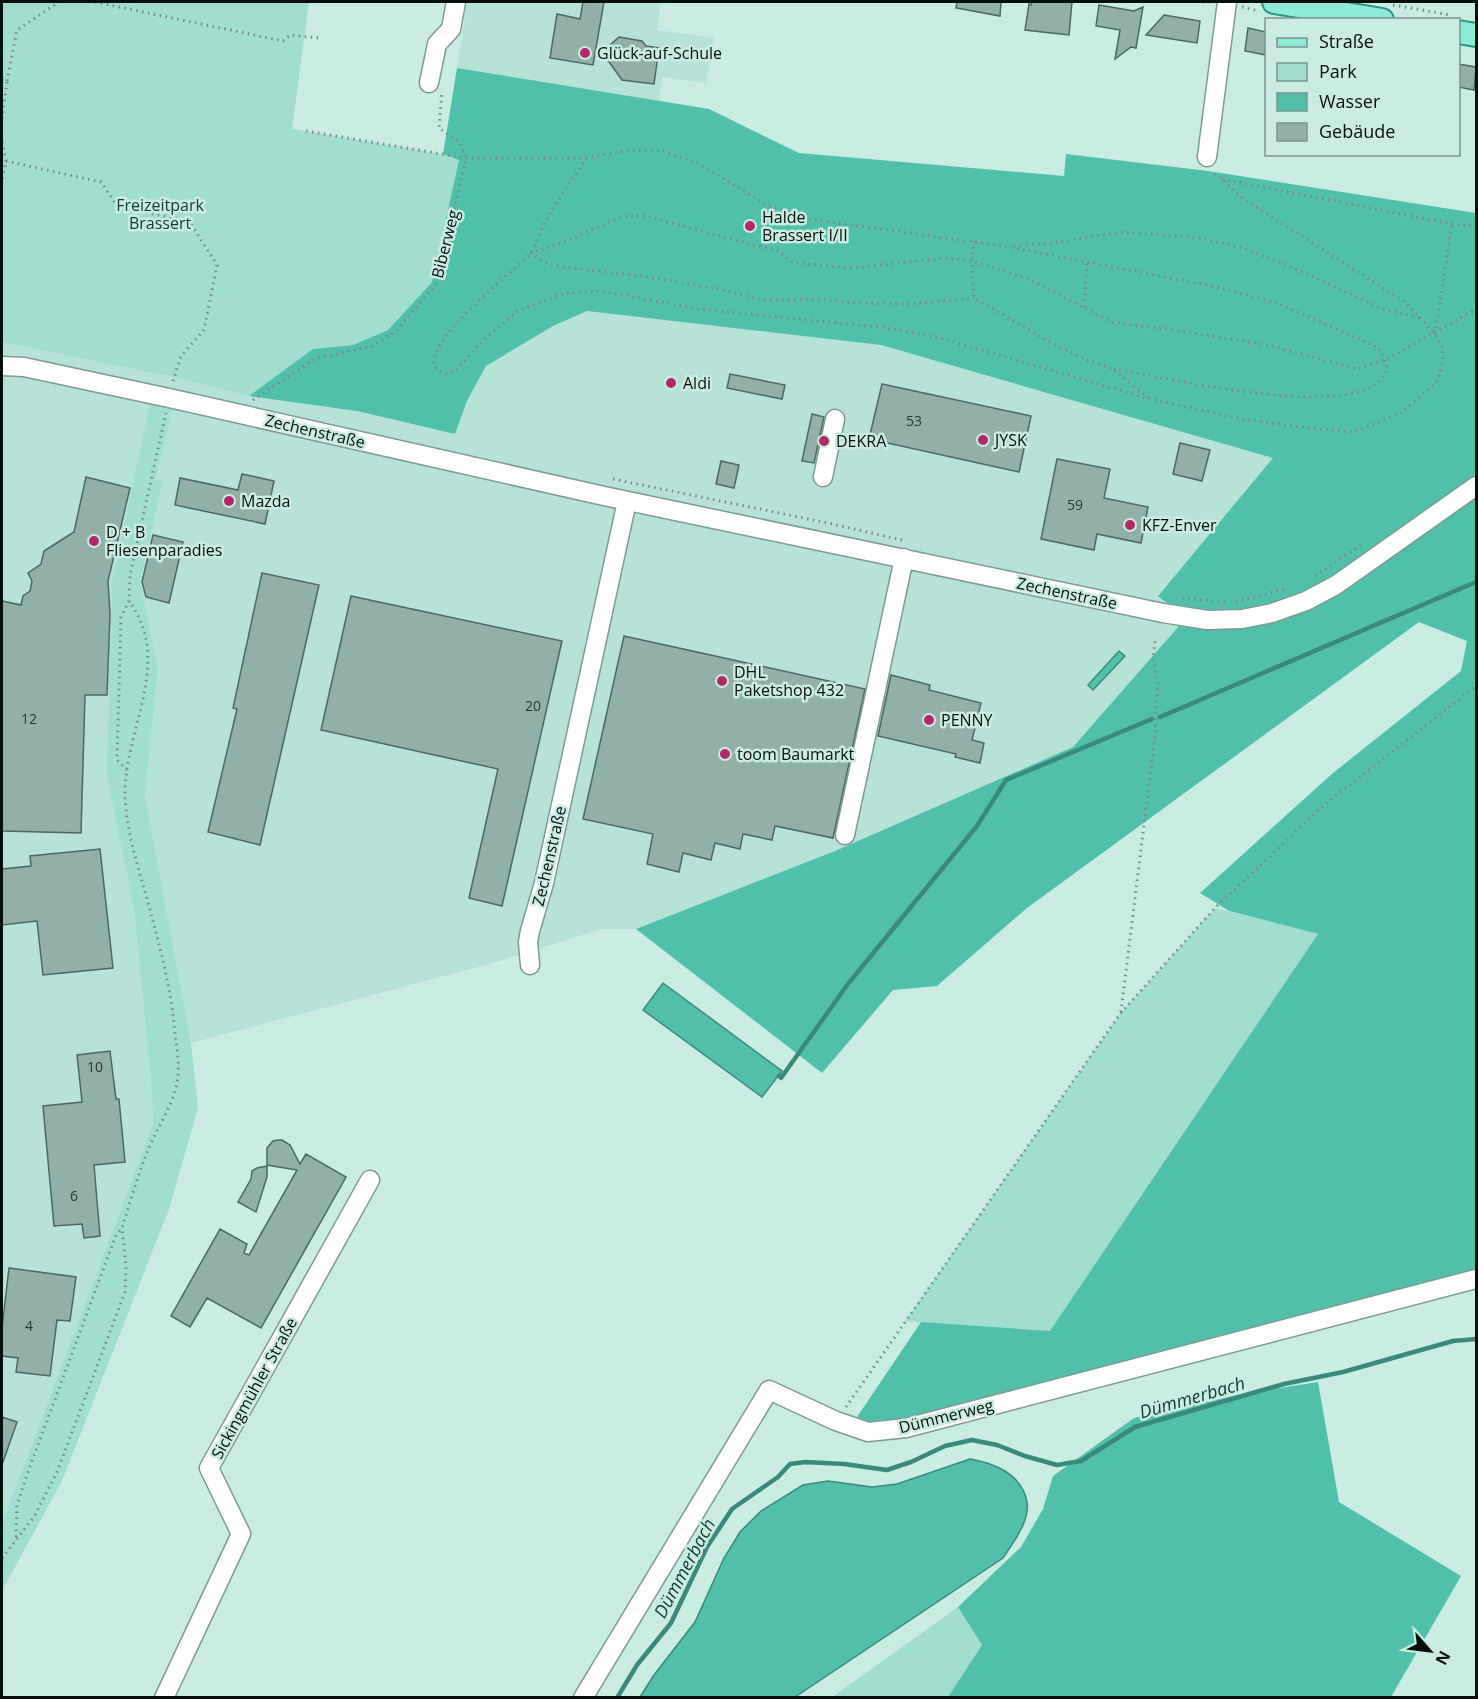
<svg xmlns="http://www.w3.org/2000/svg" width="1478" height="1699" viewBox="0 0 1478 1699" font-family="'Open Sans',sans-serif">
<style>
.built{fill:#b7e2d7}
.green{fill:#a2ded0}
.forest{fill:#51c0aa}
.water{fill:#51bfaa;stroke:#3a8a7b;stroke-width:1.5}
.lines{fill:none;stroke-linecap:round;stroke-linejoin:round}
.stream{stroke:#3a8a7b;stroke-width:4.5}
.building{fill:#90b0a8;stroke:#4b6962;stroke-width:1.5}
.minor-casing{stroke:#7b9b93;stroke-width:21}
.major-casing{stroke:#2d9683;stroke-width:26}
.path{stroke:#748c85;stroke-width:3;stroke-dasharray:1.5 4.5;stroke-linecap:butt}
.minor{stroke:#fff;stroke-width:18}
.major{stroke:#8eebda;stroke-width:22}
.poi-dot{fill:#b32968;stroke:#caece3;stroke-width:2}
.labels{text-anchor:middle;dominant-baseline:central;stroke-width:5;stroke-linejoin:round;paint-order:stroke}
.number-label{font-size:14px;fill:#283834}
.poi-label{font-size:16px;fill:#05100d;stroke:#caece3;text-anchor:start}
.park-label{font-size:16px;fill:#0e4037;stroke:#caece3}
.street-label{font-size:16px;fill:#05100d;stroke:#caece3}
.water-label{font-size:18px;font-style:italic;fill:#0f4138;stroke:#caece3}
</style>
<rect width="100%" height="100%" fill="#caece3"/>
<path class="built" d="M467 2H661L657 30 714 38 706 83 662 77 659 101 457 68Z
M587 311 881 345 1274 458 1158 595 1187 618 1073 747 835 851 636 929H601L493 963 191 1043 145 795 158 670 140 581 163 482 156 480 171 410 150 405 107 775 134 909 152 1091 153 1124 2 1524V342L168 376 249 396 357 411 455 434 467 401 486 366 553 326Z"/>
<path class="green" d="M2 2H309L292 129 443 154 459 159 432 282 388 330 353 345 313 349 249 396 168 376 2 342Z
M150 404 172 410 156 479 163 481 140 581 158 670 145 795 191 1043 198 1108 169 1209 62 1481 2 1591V1524L153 1124 152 1091 134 909 107 775 112 582Z
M1215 908 1319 934 1050 1332 905 1321 1120 1014Z
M958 1607 982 1645 948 1697 831 1698Z"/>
<path class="forest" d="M457 68 709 109 799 153 1064 176 1066 154 1208 171 1476 213V1273L896 1422 875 1426 855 1420 921 1322 1050 1331 1318 934 1229 911 1200 893 1333 773 1461 671 1467 641 1419 622 1027 908 937 986 893 990 822 1073 636 929 835 851 1073 747 1186 618 1158 596 1273 458 881 345 587 311 553 326 486 366 467 401 455 434 357 411 249 396 313 349 353 345 388 330 432 282 459 160 443 154Z
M1318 1382 1339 1502 1461 1576 1391 1697H948L982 1645 958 1607 1021 1547 1043 1509 1053 1476 1134 1418 1247 1393Z"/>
<path class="water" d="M1119 651 1125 656 1093 690 1088 685Z
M663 983 782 1071 762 1097 643 1010Z
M970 1459C994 1463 1022 1474 1027 1502 1030 1521 1013 1543 1003 1558L795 1697H640L654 1675 695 1622 724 1558 740 1532 761 1511 803 1485 828 1481 872 1487 897 1484Z"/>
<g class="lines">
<path class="stream" d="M1160 717 1476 582
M779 1076 781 1078 848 984 977 826 1006 780 1152 719
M617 1698 637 1665 671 1623 707 1547 732 1509 778 1477 790 1464 805 1462 844 1464 887 1470 911 1462 945 1446 972 1440 997 1445 1025 1456 1057 1465 1081 1461 1135 1427 1284 1384 1343 1372 1453 1341 1476 1339"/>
</g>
<path class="building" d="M583 2H604L593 65 550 58 557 14 580 19Z
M957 2H1001L1000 16 956 8Z
M1032 2H1072L1069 35 1025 30 1029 4 1031 5Z
M1099 5 1134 11 1143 7 1136 48 1131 47 1115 59 1120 30 1096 26Z
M1164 15 1200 21 1197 43 1146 35Z
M1248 28 1266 32V55L1245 51Z
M619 37 642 41 646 46 659 48 654 84 622 80 602 52Z
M1458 64 1476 67 1474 90 1458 87Z
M730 374 785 385 782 399 727 388Z
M882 384 1031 416 1019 472 869 439Z
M812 414 824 417 814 463 802 461Z
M1180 443 1210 450 1202 481 1173 474Z
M1057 459 1110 469 1104 498 1148 507 1141 543 1097 534 1094 550 1041 539Z
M721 461 739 465 734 488 716 484Z
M242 474 274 481 265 524 175 505 180 478 238 490Z
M86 477 130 488 108 581 110 614 107 695H85L81 833 2 831V601L21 605 23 596 30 591 32 581 28 573 41 564 44 551 74 532Z
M153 535 183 542 169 603 146 597 142 582Z
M262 573 319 585 260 845 208 832 237 709 233 708Z
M351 596 562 641 502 906 469 898 498 769 321 730Z
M624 636 865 689 833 838 775 826 772 840 743 834 740 849 715 843 711 860 683 853 679 872 647 864 653 834 583 819Z
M891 675 930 685 929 690 981 703 972 740 984 743 980 763 955 757 956 754 878 736Z
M100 849 113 968 43 975 37 921 2 925V869L31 866 30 856Z
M110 1051 116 1099H119L125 1162 94 1165 100 1236 84 1238 82 1224 54 1226 43 1106 82 1102 77 1055Z
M278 1140H282L290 1145 300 1164 306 1154 346 1177 261 1328 207 1298 190 1327 171 1316 220 1229 247 1244 244 1253 249 1255 297 1170 267 1165V1148L273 1141Z
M267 1166V1177L256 1212 238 1202 251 1179 252 1171 257 1168Z
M9 1268 76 1277 70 1321 57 1320 50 1376 16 1372 18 1358 2 1356V1328Z
M2 1417 17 1422 3 1462H2Z"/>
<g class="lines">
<defs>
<path id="minor" d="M429 83 437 44 451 29 456 2
M1207 157 1227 2
M2 366 24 367 169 398 604 496 1163 613 1207 620 1242 619 1272 613 1306 601 1336 585 1476 486
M823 477 835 419
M845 835 904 558
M530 965 528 942 530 931 544 883 627 501
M164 1698 241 1534 209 1468 370 1180
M583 1698 769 1390 836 1421 868 1432 906 1428 1476 1279"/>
<path id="major" d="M1274 2 1382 20
M1458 32 1476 35"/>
</defs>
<use href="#minor" class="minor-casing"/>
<use href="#major" class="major-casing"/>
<path class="path" d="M95 2 283 41 290 35 320 38
M1202 2H1212
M1393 5 1451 15
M1242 7 1259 11
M2 80 7 81 2 118
M7 81 17 30 59 2
M306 131 466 158H587L629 150 663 151 697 163 769 206 810 219 1009 247 1217 287 1280 304 1377 347C1385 358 1393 371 1379 382 1336 418 1169 378 1113 369
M2 142 6 161 2 180
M587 158C572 180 556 201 544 224 539 233 536 245 530 254 521 266 394 362 447 374L456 371 478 345 518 311 565 293 602 291 698 309 887 328 936 337 1150 399 1242 419 1318 429 1354 432 1401 413 1436 383 1442 367 1443 348 1435 334 1405 302 1242 198 1221 178 1210 172
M6 161 101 182 118 207 189 221 217 265 204 330 181 356 173 381
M1222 179 1452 224 1476 226
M974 241 972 261 974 298 1050 342 1087 360 1113 369 1148 398
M1014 246 1053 243 1121 232 1201 238 1245 249 1287 265 1383 309 1420 318
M530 253C547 248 564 243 580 235 613 220 633 207 670 223L778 251 793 263 855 268 945 258 972 261 1028 279 1113 323 1175 330 1273 346 1356 369 1387 359 1476 309
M530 253 547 263 564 267 641 276 718 289 763 300 818 299 855 303 912 304 974 298
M1084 307 1087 263
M1435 334 1452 224
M253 400 315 359 372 346 396 331 437 283 466 158 460 143 439 128 442 92
M613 479 828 523 906 541
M1315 576 1362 544
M1182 598 1227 602
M1236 602 1288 588
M127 770 117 760 121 617 129 601 130 575 166 413
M1121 1012 1155 735 1158 681 1153 659 1155 640
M846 1407 1120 1014 1215 908 1323 806 1476 686
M16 1537 17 1505 29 1469 116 1235 122 1228C130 1202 138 1175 148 1150 157 1128 177 1099 178 1075 179 1062 177 1047 175 1034 171 984 157 936 144 888 135 857 126 827 125 795 124 730 174 662 129 601
M2 1558 34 1517 57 1472 125 1292 126 1266 122 1228"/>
<use href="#minor" class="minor"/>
<use href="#major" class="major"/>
</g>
<g class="poi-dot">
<circle cx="585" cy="53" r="6"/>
<circle cx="750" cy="226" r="6"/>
<circle cx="671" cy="383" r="6"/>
<circle cx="983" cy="440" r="6"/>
<circle cx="824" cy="441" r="6"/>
<circle cx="229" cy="501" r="6"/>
<circle cx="1130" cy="525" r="6"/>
<circle cx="94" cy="541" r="6"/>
<circle cx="722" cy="681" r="6"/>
<circle cx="929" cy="720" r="6"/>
<circle cx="725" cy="754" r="6"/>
</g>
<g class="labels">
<g class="number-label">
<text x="914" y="420">53</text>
<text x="1075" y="504">59</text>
<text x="533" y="705">20</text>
<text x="29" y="718">12</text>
<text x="95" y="1066">10</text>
<text x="74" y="1195">6</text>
<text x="29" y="1325">4</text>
</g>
<g class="poi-label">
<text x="597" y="53">Glück-auf-Schule</text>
<text x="762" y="217">Halde<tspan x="762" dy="18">Brassert I/II</tspan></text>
<text x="683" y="383">Aldi</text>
<text x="995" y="440">JYSK</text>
<text x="836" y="441">DEKRA</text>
<text x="241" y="501">Mazda</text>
<text x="1142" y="525">KFZ-Enver</text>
<text x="106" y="532">D + B<tspan x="106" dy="18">Fliesenparadies</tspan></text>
<text x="734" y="672">DHL<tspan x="734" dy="18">Paketshop 432</tspan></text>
<text x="941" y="720">PENNY</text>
<text x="737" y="754">toom Baumarkt</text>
</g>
<g class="park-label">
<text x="160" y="205">Freizeitpark<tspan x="160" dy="18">Brassert</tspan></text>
</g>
<g class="street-label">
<text transform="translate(445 244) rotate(-76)">Biberweg</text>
<text transform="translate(315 431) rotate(13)">Zechenstraße</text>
<text transform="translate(1067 593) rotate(12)">Zechenstraße</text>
<text transform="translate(549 856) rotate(-77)">Zechenstraße</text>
<text transform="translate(254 1388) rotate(-61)">Sickingmühler Straße</text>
<text transform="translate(946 1416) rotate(-14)">Dümmerweg</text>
</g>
<g class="water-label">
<text transform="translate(1192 1397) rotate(-16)">Dümmerbach</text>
<text transform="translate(684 1568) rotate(-62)">Dümmerbach</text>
</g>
</g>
<rect width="1478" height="1699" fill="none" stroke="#05100d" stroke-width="6"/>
<rect x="1265" y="18" width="195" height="138" fill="#caece3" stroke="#7b948d" stroke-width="1.5"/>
<rect x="1277" y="38" width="30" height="9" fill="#8eebda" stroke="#7b948d" stroke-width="1.5"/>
<text x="1319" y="48" font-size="18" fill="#05100d">Straße</text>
<rect x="1277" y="63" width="30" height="18" fill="#a2ded0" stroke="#7b948d" stroke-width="1.5"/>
<text x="1319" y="78" font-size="18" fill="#05100d">Park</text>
<rect x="1277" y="93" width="30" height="18" fill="#51bfaa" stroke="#7b948d" stroke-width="1.5"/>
<text x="1319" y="108" font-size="18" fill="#05100d">Wasser</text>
<rect x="1277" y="123" width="30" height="18" fill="#90b0a8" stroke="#7b948d" stroke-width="1.5"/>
<text x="1319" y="138" font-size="18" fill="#05100d">Gebäude</text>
<g transform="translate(1430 1651) rotate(118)" stroke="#caece3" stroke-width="4.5" paint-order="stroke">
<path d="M0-4.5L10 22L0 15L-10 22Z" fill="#05100d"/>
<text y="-9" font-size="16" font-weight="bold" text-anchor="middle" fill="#05100d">N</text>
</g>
</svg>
